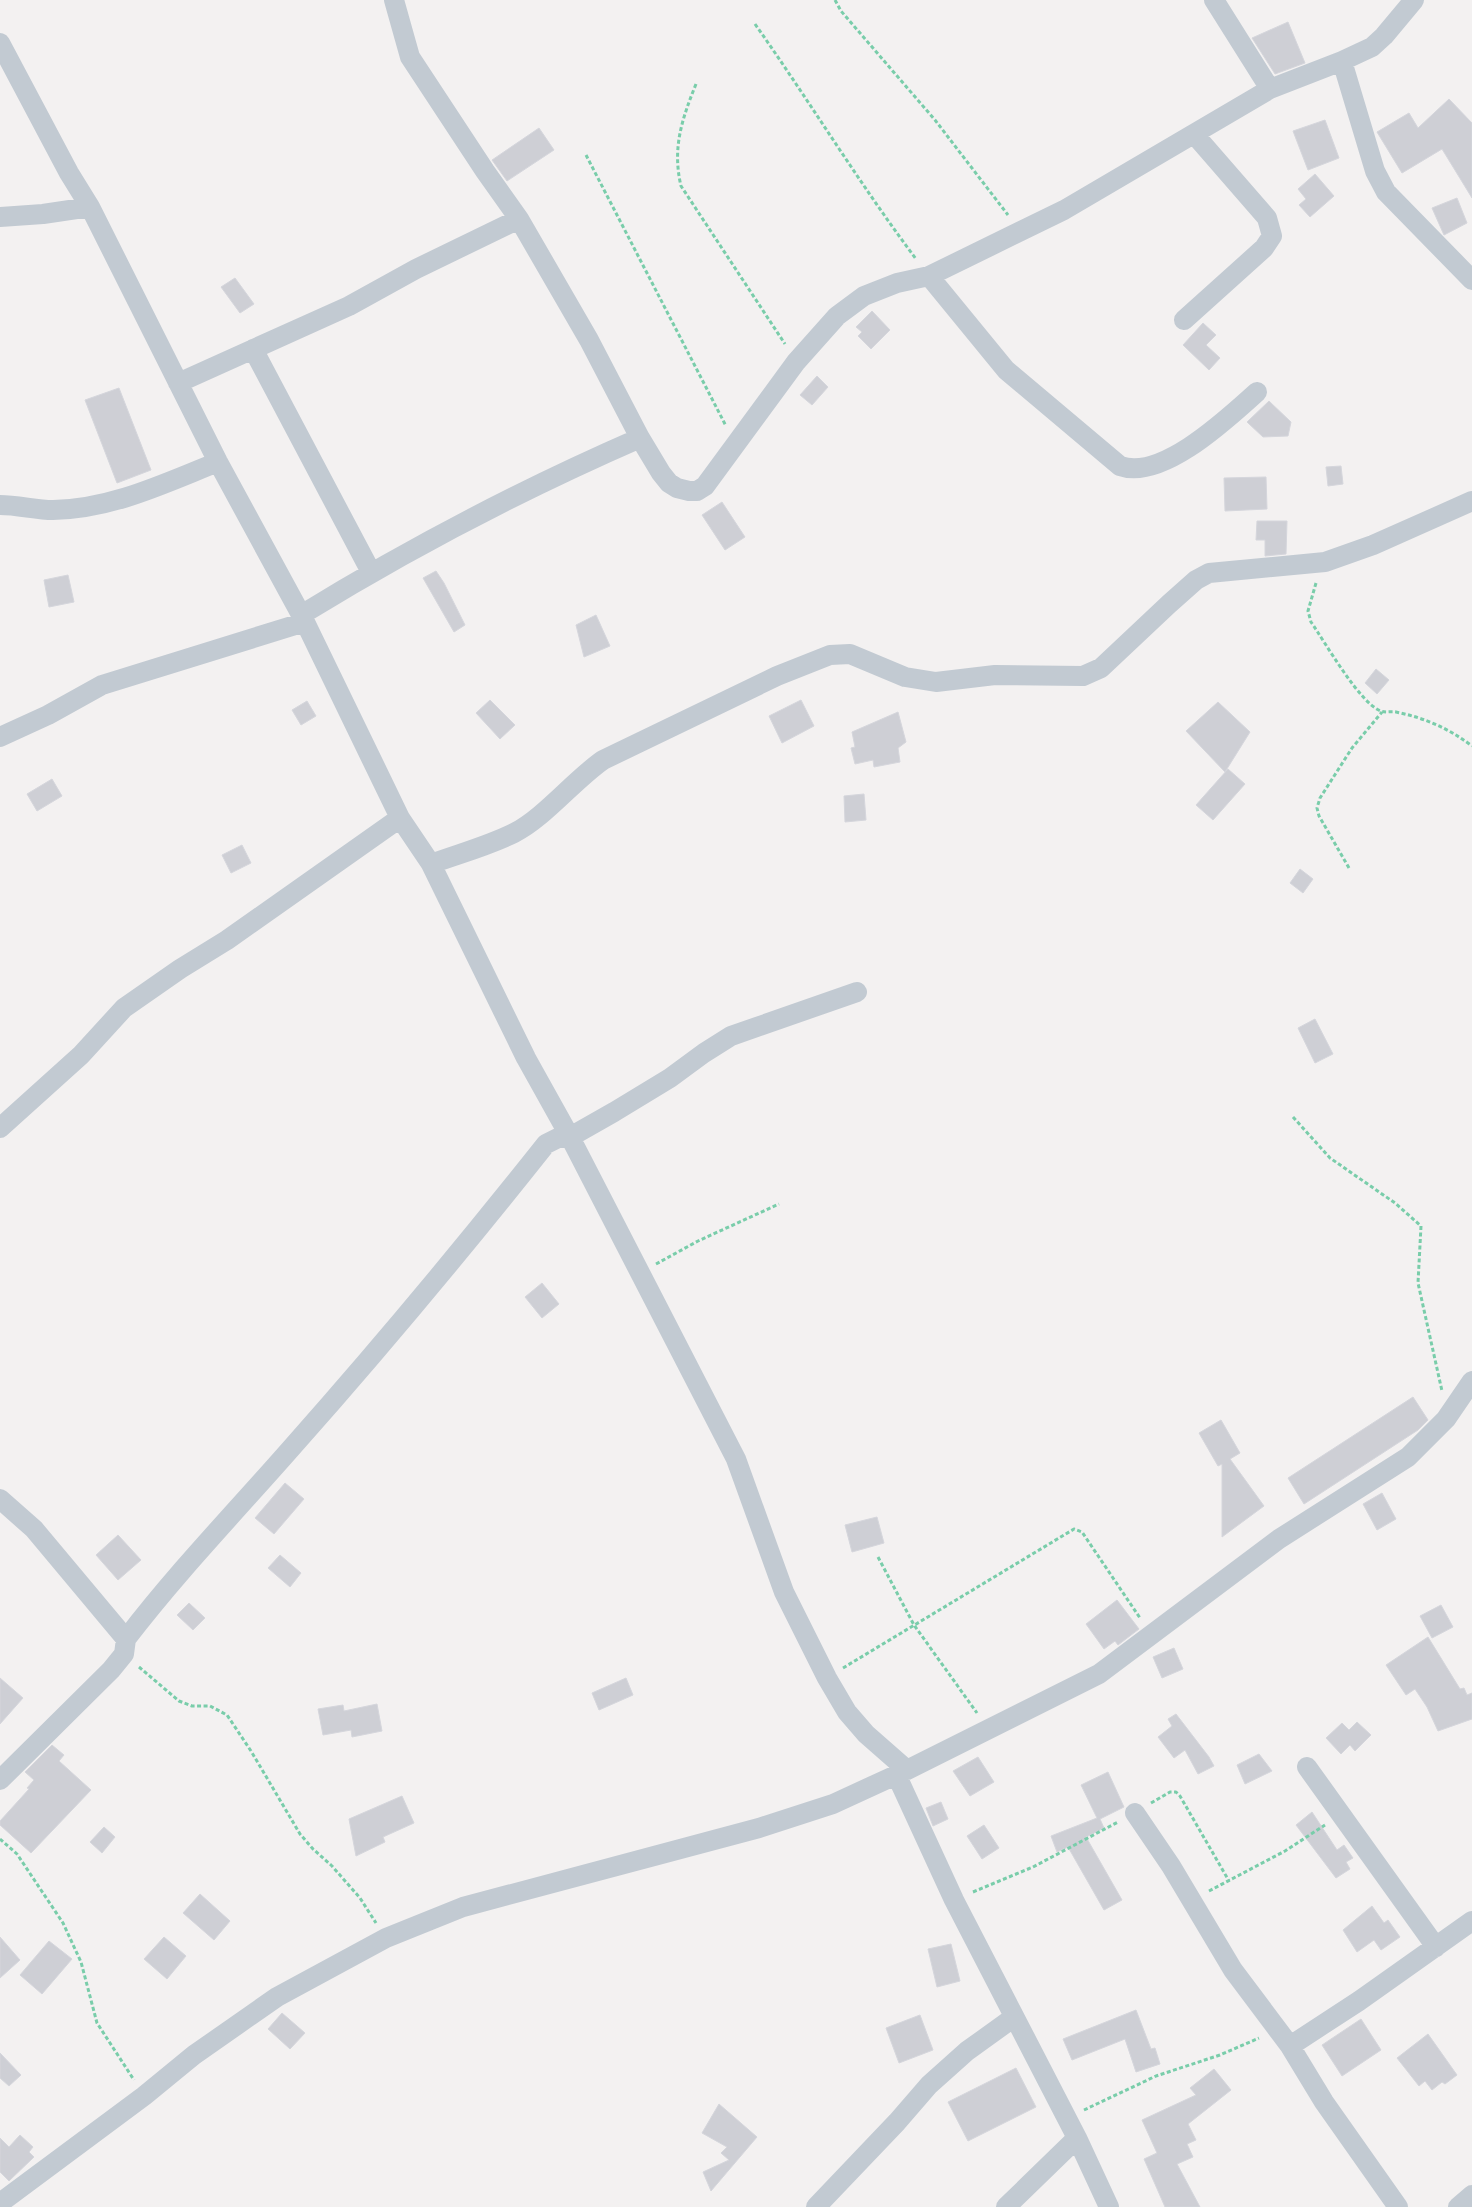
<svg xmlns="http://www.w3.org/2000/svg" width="1472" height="2207" viewBox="0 0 1472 2207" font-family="'DejaVu Sans',sans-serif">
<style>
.building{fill:#cecfd5;stroke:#d5d6dc}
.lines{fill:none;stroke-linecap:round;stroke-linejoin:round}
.path{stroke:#79cdaa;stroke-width:3;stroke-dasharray:4 2.5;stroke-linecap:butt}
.minor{stroke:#c2cad2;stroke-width:20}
</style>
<rect width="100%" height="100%" fill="#f3f1f1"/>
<path class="building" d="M1288 22 1305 63 1275 74 1252 38Z
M1449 99 1472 123V198L1442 149 1402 173 1377 132 1409 113 1418 128Z
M1325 120 1339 158 1308 170 1293 131Z
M539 128 554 150 507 181 492 160Z
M1315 174 1334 196 1310 217 1299 205 1306 199 1298 189Z
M1457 198 1467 223 1444 235 1432 208Z
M235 278 254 304 240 313 221 287Z
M872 311 890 330 871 349 858 336 862 332 856 327Z
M1203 323 1216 335 1206 345 1220 358 1209 370 1183 345Z
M817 376 828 387 812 405 800 395Z
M119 388 151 470 117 483 85 400Z
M1269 401 1291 422 1288 436 1263 437 1247 422Z
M1341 466 1343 484 1328 486 1326 467Z
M1266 477 1267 509 1225 511 1224 478Z
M722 502 745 537 725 550 702 515Z
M1257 521H1287L1286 554 1265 556V540H1256Z
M436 571 444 583 465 625 454 632 423 578Z
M68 575 74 602 49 607 44 580Z
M596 615 610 646 584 657 576 625Z
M1376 669 1389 680 1377 694 1365 683Z
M490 700 515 725 500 739 476 713Z
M801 700 814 726 782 743 769 716Z
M307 701 316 716 301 725 292 710Z
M1218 702 1250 732 1225 772 1186 731Z
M898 712 906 742 898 748 900 762 874 767 873 760 855 764 851 748 855 747 852 732Z
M1228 769 1245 784 1213 820 1196 805Z
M52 779 62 796 37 811 27 794Z
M864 794 866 820 845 822 844 796Z
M242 845 251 863 231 873 222 855Z
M1300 869 1313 879 1303 893 1290 883Z
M1315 1019 1333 1054 1315 1063 1298 1028Z
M542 1283 559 1304 542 1318 525 1297Z
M1413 1397 1428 1420 1418 1430 1304 1504 1288 1478Z
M1221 1420 1240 1453 1230 1459 1264 1506 1222 1537V1464L1218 1466 1199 1433Z
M285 1483 304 1499 274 1534 255 1518Z
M1382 1493 1396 1519 1377 1530 1363 1504Z
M877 1517 884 1543 852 1552 845 1525Z
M118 1535 141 1560 118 1580 96 1555Z
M280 1555 301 1573 290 1587 268 1568Z
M1117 1600 1139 1629 1118 1645 1115 1641 1104 1649 1086 1624Z
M189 1603 205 1618 193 1630 177 1615Z
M1441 1605 1453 1627 1432 1638 1420 1616Z
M1428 1637 1460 1689 1464 1688 1467 1695 1472 1693V1719L1438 1731 1427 1707 1415 1689 1406 1695 1386 1665Z
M1174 1648 1183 1669 1162 1678 1153 1657Z
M0 1678 23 1698 0 1724Z
M626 1678 633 1695 599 1710 592 1693Z
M377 1704 382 1731 352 1737 351 1730 323 1735 318 1709 343 1705 344 1711Z
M1176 1714 1209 1757 1214 1766 1198 1774 1185 1750 1174 1758 1158 1737 1172 1726 1168 1719Z
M1357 1722 1371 1735 1355 1751 1350 1745 1341 1754 1326 1738 1342 1723 1349 1730Z
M52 1745 64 1755 59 1761 91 1790 31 1853 0 1825V1821L29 1789 27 1788 34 1780 25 1772Z
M1259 1754 1272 1771 1245 1784 1237 1765Z
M978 1757 994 1782 970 1796 953 1771Z
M1108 1772 1124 1807 1100 1819 1104 1828 1086 1837 1122 1900 1104 1910 1068 1847 1057 1852 1051 1836 1097 1818 1081 1785Z
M402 1796 414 1823 383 1837 385 1842 356 1856 349 1819Z
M941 1802 948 1819 933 1826 926 1808Z
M1312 1812 1337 1850 1344 1845 1353 1858 1346 1862 1350 1869 1336 1878 1296 1825Z
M984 1825 999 1848 982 1859 967 1836Z
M104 1827 115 1837 102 1853 90 1842Z
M200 1894 230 1921 214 1940 183 1913Z
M1372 1906 1384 1923 1388 1920 1400 1937 1381 1950 1374 1940 1357 1952 1343 1930Z
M0 1937 20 1960 0 1978Z
M164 1937 186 1956 167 1979 144 1959Z
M49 1941 72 1959 42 1994 20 1975Z
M951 1944 960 1981 937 1987 928 1949Z
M1136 2010 1151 2049 1155 2048 1160 2064 1136 2072 1125 2039 1072 2060 1063 2039Z
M282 2013 305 2033 290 2049 268 2029Z
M920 2015 933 2050 899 2063 886 2028Z
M1361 2019 1381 2050 1342 2076 1322 2045Z
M1428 2034 1457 2075 1445 2084 1442 2082 1432 2090 1425 2081 1419 2086 1397 2058Z
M0 2053 21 2075 9 2086 0 2078Z
M1016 2068 1036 2107 968 2141 948 2102Z
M1214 2069 1231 2090 1188 2124 1196 2140 1187 2144 1193 2157 1177 2164 1200 2207H1165L1144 2159 1157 2153 1142 2120 1196 2095 1190 2088Z
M719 2104 757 2137 711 2191 703 2172 729 2160 721 2153 727 2147 702 2133Z
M20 2135 33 2147 29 2152 34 2157 9 2181 0 2172V2138L9 2147Z"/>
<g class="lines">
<path class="path" d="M835 0 841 11 935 120 1008 215
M755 24C810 102 859 183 916 259
M696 84C682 119 672 148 681 186L785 344
M586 155 726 426
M1316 583 1308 611 1311 622C1325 642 1360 704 1381 711 1386 713 1391 711 1396 712 1425 718 1448 728 1472 746
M1349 868 1319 816 1317 808 1320 798 1352 748 1382 712
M1293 1117 1330 1158 1395 1203 1421 1226 1418 1283 1442 1391
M656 1264 698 1241 779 1204
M878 1557 914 1625 977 1713
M139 1667 179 1701 192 1706H210L227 1715 251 1751 300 1834 313 1849 332 1866 360 1898 376 1923
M843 1668 1074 1529 1082 1532 1140 1618
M1151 1803 1170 1792H1176L1180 1796 1229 1881
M0 1839 17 1854 63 1923 81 1962 97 2023 134 2080
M1209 1891 1285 1851 1325 1825
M973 1892 1033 1867 1118 1822
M1084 2110 1156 2076 1220 2055 1259 2038"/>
<path class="minor" d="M394 0 410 57 485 171 519 219 589 340 640 438 661 473 669 483 677 488 689 491H697L705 486 796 362 837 316 864 296 897 283 929 276 1064 210 1270 89 1342 61 1372 47 1384 36 1414 0
M1214 0 1270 89
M0 43 69 173 90 207 218 462 305 622 400 818 431 864 526 1058 570 1137 736 1459 784 1592 827 1678 847 1712 866 1734 907 1770
M1342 61 1375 171 1386 192 1472 280
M0 217 43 214 90 207
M929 276 1006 370 1120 466C1162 481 1228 418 1257 392
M1184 320 1264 248 1272 236 1267 218 1194 134
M253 349 371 572
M178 383 349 306 416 269 519 219
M0 505C18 505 36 510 53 510 112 509 165 483 218 462
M301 615C410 548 523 489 640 438
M0 737 48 715 102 685 305 622
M431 864C458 854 488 846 514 833 545 817 573 781 603 760L777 676 830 655 850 654 905 677 936 682 995 675 1083 676 1101 668 1169 604 1196 580 1209 573 1325 562 1373 545 1472 501
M0 1128 81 1055 124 1008 180 969 227 940 400 818
M0 1499 34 1529 126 1639 124 1654 111 1670 0 1780
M126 1639C178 1571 238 1509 294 1445 381 1347 465 1246 546 1144L558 1138 570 1137 614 1112 670 1078 704 1053 731 1036 857 992
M1307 1767 1436 1947
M896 1774 954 1900 1077 2138 1109 2207
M1135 1813 1171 1866 1233 1970 1290 2046 1324 2102 1398 2207
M1290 2046 1359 2001 1472 1921
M0 2203 144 2096 194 2055 277 1997 386 1938 463 1907 759 1828 833 1804 907 1770 1099 1674 1279 1539 1408 1457 1446 1419 1472 1381
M816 2207 897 2122 929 2085 967 2051 1013 2018
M1006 2207 1077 2138
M1458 2207 1472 2195"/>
</g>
</svg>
